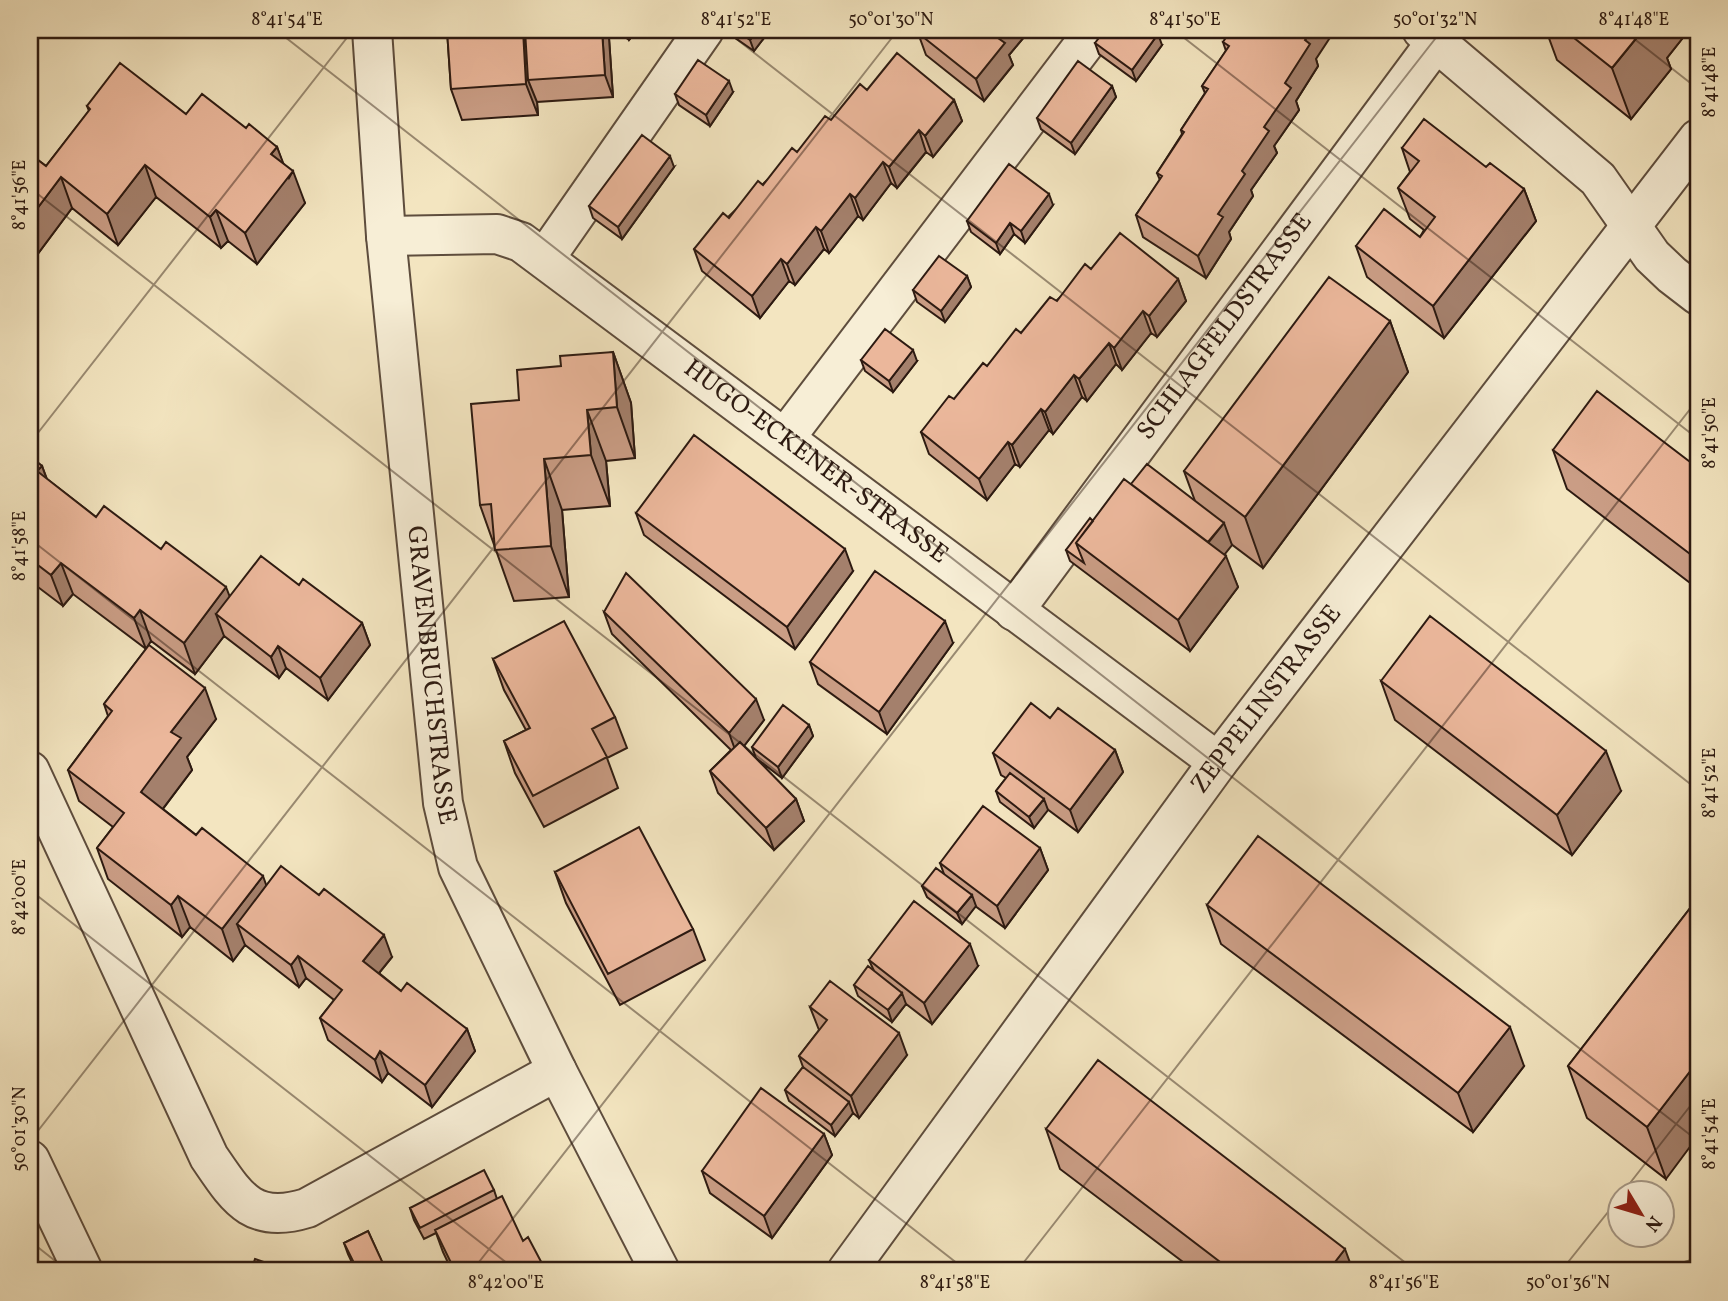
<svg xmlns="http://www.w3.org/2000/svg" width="1728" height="1301" viewBox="0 0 1728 1301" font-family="Vollkorn,serif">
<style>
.green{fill:#c3c28d;stroke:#786e4f;stroke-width:2}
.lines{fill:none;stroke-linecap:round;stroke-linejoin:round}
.minor-casing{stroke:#5e4d3d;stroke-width:42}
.minor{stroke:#f7eed6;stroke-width:38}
.wall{fill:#ca9d85;stroke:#2d1a11;stroke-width:2}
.shaded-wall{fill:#a4806c;stroke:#2d1a11;stroke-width:2}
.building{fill:#ebb79b;stroke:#2d1a11;stroke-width:2}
.ticks{fill:none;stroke:#2d1a11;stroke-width:2;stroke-opacity:0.45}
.labels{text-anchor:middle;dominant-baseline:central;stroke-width:5;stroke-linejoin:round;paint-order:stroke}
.street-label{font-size:26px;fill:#2d1a11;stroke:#f7eed6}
.neatline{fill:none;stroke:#2d1a11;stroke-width:2.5}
.ticks-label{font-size:18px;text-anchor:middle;fill:#2d1a11}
</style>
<rect width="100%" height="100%" fill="#f3e5c0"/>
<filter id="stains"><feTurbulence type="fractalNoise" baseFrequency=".00286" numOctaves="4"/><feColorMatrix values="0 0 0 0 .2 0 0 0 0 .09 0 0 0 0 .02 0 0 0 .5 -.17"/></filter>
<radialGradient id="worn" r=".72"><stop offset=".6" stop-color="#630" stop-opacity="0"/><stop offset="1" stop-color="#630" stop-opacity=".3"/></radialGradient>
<path class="green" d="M1698 1258V1271H1653Z"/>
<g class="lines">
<defs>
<g id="minor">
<path id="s1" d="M372 30 386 236 443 803 458 867 557 1071 660 1271"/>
<path d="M1422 30 1598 179 1652 256 1672 275 1698 295"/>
<path id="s2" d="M386 236 497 234 521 242 1218 762"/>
<path d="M545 258 704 30"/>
<path d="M785 438 1095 30"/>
<path id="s3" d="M1014 611 1436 42"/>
<path d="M30 771 209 1157C237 1198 252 1225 307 1208L557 1071"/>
<path d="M30 1160 83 1271"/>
<path id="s4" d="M847 1271 1218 762 1698 139"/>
</g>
</defs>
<use href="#minor" class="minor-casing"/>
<use href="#minor" class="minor"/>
</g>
<path class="wall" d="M271 30H305L272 33Z
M447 30H609L608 32 607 31 609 38 613 97 537 102 538 115 462 120 451 89Z
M615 30H637L629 40Z
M727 30H770L754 51 728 33Z
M921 30H1030L1009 55 1013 65 984 101 926 55 918 33Z
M1546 30H1689L1667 58 1671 69 1631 119 1557 60Z
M1223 42 1316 59 1318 66 1296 101 1299 110 1274 146 1277 153 1251 190 1253 196 1229 232 1231 239 1206 278 1143 237 1136 215 1160 180 1157 173 1182 134 1181 130 1205 93 1202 86 1226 51Z
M1095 43 1162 45 1136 81 1099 54Z
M1112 86 1116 97 1075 154 1041 129 1037 118Z
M867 90 954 100 962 121 933 157 926 152 897 188 891 183 863 220 858 216 829 253 824 249 795 285 789 281 760 318 702 271 694 249 797 152Z
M733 92 710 126 679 105 675 94Z
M87 106 186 114 246 128 277 147 283 164 305 203 257 264 228 241 221 248 156 197 118 245 72 208 31 263 30 262V154L46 166 89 111Z
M1402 148 1486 167 1524 189 1536 221 1444 338 1367 277 1356 246 1420 237 1424 230 1410 219 1398 188 1410 172Z
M674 167 622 239 593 218 589 206Z
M1053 205 1025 243 1014 234 1000 254 971 232 967 221Z
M1091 269 1178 279 1186 301 1157 337 1151 333 1122 370 1116 364 1087 401 1082 397 1053 434 1049 430 1020 467 1015 464 987 500 929 454 921 432 1021 333Z
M967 276 971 287 945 322 917 302 913 290Z
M1390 321 1408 372 1263 568 1231 544 1224 554 1238 587 1190 651 1070 561 1066 550 1093 521 1131 484 1195 501 1184 471Z
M613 352 631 403 635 458 606 461 610 506 562 510 569 597 514 601 480 505 519 400 561 366Z
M861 360 917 361 893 392 865 371Z
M1553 450 1698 468V589L1567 489Z
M30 456 42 466 47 479 96 517 161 549 230 596 299 585 362 623 370 645 328 700 286 668 279 678 224 636 195 674 151 641 148 645 216 719 187 757 192 770 163 809 196 835 266 885 392 957 379 973 401 991 467 1029 475 1051 432 1107 388 1073 382 1082 328 1040 320 1018 334 1000 306 978 299 987 245 945 233 961 190 927 182 937 108 879 97 848 113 827 79 801 68 770 108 716 104 704 146 649 73 594 63 606 30 581Z
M636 513 853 571 795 649 644 535Z
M604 612 764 720 744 746 796 799 804 821 774 850 718 793 710 771 731 750 612 634Z
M953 643 887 734 818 684 810 662Z
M493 659 615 717 627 748 607 758 618 788 544 827 515 773 504 741 526 730 504 690Z
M1381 681 1621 791 1572 855 1395 720Z
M1050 718 1115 750 1123 772 1078 832 1047 809 1034 828 1000 802 996 791 1006 778 1001 775 993 753Z
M809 725 813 736 782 778 756 758 752 747Z
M1040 848 1048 870 1005 928 975 906 962 924 927 897 922 886 944 874 940 863Z
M555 872 693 929 705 960 620 1005 566 903Z
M1698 898 1666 1179 1587 1118 1568 1066Z
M1207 905 1524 1066 1473 1132 1221 944Z
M869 960 978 966 932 1024 906 1004 892 1022 858 996 854 985 874 971Z
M810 1007 907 1055 859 1118 853 1113 835 1136 789 1101 785 1090 803 1067 799 1056 819 1030Z
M1046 1129 1353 1271H1195L1060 1169Z
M824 1134 832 1155 772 1238 710 1193 702 1171Z
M494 1190 497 1199 523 1241 546 1271H452L443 1252 436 1233 424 1239 414 1220 410 1208Z
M368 1231 386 1271H356L348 1254 344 1243Z"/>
<path class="shaded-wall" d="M523 30H532L528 80 537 102 538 115 526 84Z
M602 30H606L609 38 613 97 605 75Z
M625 30H637L629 40Z
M758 30H770L754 51 750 40Z
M1004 30H1030L1009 55 1013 65 984 101 976 79 998 38Z
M1312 30H1335L1316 59 1318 66 1296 101 1299 110 1274 146 1277 153 1251 190 1253 196 1229 232 1231 239 1206 278 1198 256 1218 214 1264 127 1305 40Z
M1643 30H1689L1667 58 1671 69 1631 119 1612 68Z
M1158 34 1162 45 1136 81 1132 70Z
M729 81 733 92 710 126 706 115Z
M1112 86 1116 97 1075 154 1071 143Z
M954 100 962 121 933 157 925 136Z
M919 130 926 152 897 188 889 167Z
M277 147 289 178 293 171 305 203 257 264 245 233 271 154Z
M670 156 674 167 622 239 618 227Z
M883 162 891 183 863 220 855 198Z
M145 165 156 197 118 245 107 214Z
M61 177 72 208 31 263 30 259V218Z
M1524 189 1536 221 1444 338 1433 306Z
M850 194 858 216 829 253 821 231Z
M1049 194 1053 205 1025 243 1021 231Z
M216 210 228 241 221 248 210 217Z
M1010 223 1014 234 1000 254 996 243Z
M816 227 824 249 795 285 787 264Z
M781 259 789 281 760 318 752 296Z
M967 276 971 287 945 322 941 311Z
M1178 279 1186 301 1157 337 1149 316Z
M1143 311 1151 333 1122 370 1114 348Z
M1390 321 1408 372 1263 568 1245 517Z
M1109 343 1116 364 1087 401 1079 379Z
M913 350 917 361 893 392 889 381Z
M613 352 631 403 635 458 617 407Z
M1074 375 1082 397 1053 434 1045 412Z
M1041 409 1049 430 1020 467 1012 445Z
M587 410 606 461 610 506 591 455Z
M1008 442 1015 464 987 500 979 479Z
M544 459 562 510 569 597 551 546Z
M42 466 53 497 37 471Z
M1224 523 1232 545 1213 569 1205 547Z
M845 549 853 571 795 649 787 627Z
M1226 556 1238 587 1190 651 1178 620Z
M61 563 73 594 63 606 51 575Z
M226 587 238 618 216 614 224 636 195 674 184 643Z
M140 610 151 641 146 649 134 618Z
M945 621 953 643 887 734 879 712Z
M362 623 370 645 328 700 320 678Z
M278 646 286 668 279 678 271 657Z
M205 688 216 719 187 757 192 770 152 823 141 792 171 732Z
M756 699 764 720 737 755 729 733Z
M809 725 813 736 782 778 778 767Z
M1115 750 1123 772 1078 832 1070 810Z
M1606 751 1621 791 1572 855 1557 815Z
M796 799 804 821 774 850 766 828Z
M1044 799 1048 810 1034 828 1029 817Z
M1040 848 1048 870 1005 928 997 906Z
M263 876 274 907 237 924 245 945 233 961 222 929Z
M972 895 976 906 962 924 957 913Z
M178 896 190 927 182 937 171 905Z
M384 935 392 957 371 983 363 961Z
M970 944 978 966 932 1024 924 1003Z
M298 956 306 978 299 987 291 965Z
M902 993 906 1004 892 1022 888 1010Z
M1510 1027 1524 1066 1473 1132 1458 1093Z
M467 1029 475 1051 432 1107 425 1085Z
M899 1033 907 1055 859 1118 851 1096Z
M380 1051 388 1073 382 1082 375 1060Z
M1698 1061V1136L1666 1179 1647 1127Z
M849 1102 853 1113 835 1136 831 1125Z
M824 1134 832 1155 772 1238 764 1216Z
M1345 1249 1353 1271H1328Z"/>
<path class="building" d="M447 30H523L526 84 451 89Z
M525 30H602L605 75 528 80Z
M735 30H758L750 40Z
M921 30H1004L998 38 1005 43 976 79 918 33Z
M1105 30H1152L1158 34 1132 70 1095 43Z
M1231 30H1312L1305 40 1310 44 1285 83 1291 88 1264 127 1269 131 1242 171 1245 174 1218 214 1223 217 1198 256 1136 215 1162 176 1157 173 1184 132 1181 130 1208 89 1202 86 1229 46 1223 42Z
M1564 30H1643L1612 68Z
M897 53 954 100 925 136 919 130 889 167 883 162 855 198 850 194 821 231 816 227 787 264 781 259 752 296 694 249 723 213 729 218 758 181 763 185 792 148 797 152 825 116 831 120 860 84 867 90Z
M698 60 729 81 706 115 675 94Z
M1078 61 1112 86 1071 143 1037 118Z
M120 63 186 114 202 94 246 128 249 124 277 147 271 154 293 171 245 233 216 210 210 217 145 165 107 214 61 177 30 218V154L46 166 90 109 87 106Z
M1424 119 1486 167 1490 163 1524 189 1433 306 1356 246 1384 209 1420 237 1435 217 1398 188 1419 161 1402 148Z
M642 135 670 156 618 227 589 206Z
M1009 164 1049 194 1021 231 1010 223 996 243 967 221Z
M1120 233 1178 279 1149 316 1143 311 1114 348 1109 343 1079 379 1074 375 1045 412 1041 409 1012 445 1008 442 979 479 921 432 949 396 954 399 983 363 987 366 1016 329 1021 333 1050 297 1057 301 1085 264 1091 269Z
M939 256 967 276 941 311 913 290Z
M1329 277 1390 321 1245 517 1184 471Z
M885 329 913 350 889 381 861 360Z
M613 352 617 407 587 410 591 455 544 459 551 546 495 550 491 504 480 505 471 404 519 400 517 370 561 366 560 356Z
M1597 391 1698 468V560L1553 450Z
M694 435 845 549 787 627 636 513Z
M30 456 42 466 37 471 96 517 104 506 161 549 166 542 226 587 184 643 140 610 134 618 61 563 51 575 30 559Z
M1147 464 1224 523 1208 542 1131 484Z
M1124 479 1226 556 1178 620 1076 543Z
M1090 518 1093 521 1076 543 1084 563 1066 550Z
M261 556 299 585 303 579 362 623 320 678 278 646 271 657 216 614Z
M875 571 945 621 879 712 810 662Z
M626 573 756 699 729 733 604 612Z
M1430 616 1606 751 1557 815 1381 681Z
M564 621 615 717 592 729 607 757 533 796 504 741 530 728 493 659Z
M149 645 205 688 171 732 181 738 141 792 196 835 202 828 263 876 222 929 178 896 171 905 97 848 124 813 68 770 112 711 104 704Z
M1031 703 1050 718 1058 708 1115 750 1070 810 993 753Z
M783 705 809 725 778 767 752 747Z
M740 742 796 799 766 828 710 771Z
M1010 773 1044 799 1029 817 996 791Z
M983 806 1040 848 997 906 940 863Z
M639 827 693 929 608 974 555 872Z
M1258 836 1510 1027 1458 1093 1207 905Z
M281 866 319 895 324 889 384 935 363 961 401 991 407 983 467 1029 425 1085 380 1051 375 1060 320 1018 342 990 298 956 291 965 237 924Z
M936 868 972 895 957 913 922 886Z
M1698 898V1061L1647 1127 1568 1066Z
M914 901 970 944 924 1003 869 960Z
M868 966 902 993 888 1010 854 985Z
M830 981 899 1033 851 1096 799 1056 827 1020 810 1007Z
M1098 1060 1345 1249 1328 1271H1232L1046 1129Z
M803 1067 849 1102 831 1125 785 1090Z
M761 1088 824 1134 764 1216 702 1171Z
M484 1170 494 1190 420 1228 410 1208Z
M502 1196 523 1241 528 1237 546 1271H455L435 1230Z
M368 1231 386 1270 384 1271H358L344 1243Z
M255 1259 290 1271H251Z"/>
<path class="ticks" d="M276 30 1698 1141M725 30 1698 790M1174 30 1698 439M1623 30 1698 89M30 188 1416 1271M30 443 353 30M30 539 967 1271M30 890 517 1271M30 1141 898 30M1623 1192 1698 1096M30 1241 68 1271M472 1271 1442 30M1017 1271 1698 399M1561 1271 1620 1197"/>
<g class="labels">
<g class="street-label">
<text stroke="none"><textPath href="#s3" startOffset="354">SCHLAGFELDSTRASSE</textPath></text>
<text stroke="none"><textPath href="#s2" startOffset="504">HUGO-ECKENER-STRASSE</textPath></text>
<text stroke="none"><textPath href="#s1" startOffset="648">GRAVENBRUCHSTRASSE</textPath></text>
<text stroke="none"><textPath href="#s4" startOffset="709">ZEPPELINSTRASSE</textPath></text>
</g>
</g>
<rect width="1728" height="1301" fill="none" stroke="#f3e5c0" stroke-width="77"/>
<g transform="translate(1641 1214) rotate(128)"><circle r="33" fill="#f7eed6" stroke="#a69987" stroke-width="2"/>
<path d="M0-5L12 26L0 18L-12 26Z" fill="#8f2418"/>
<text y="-10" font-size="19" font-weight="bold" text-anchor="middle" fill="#2d1a11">N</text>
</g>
<rect x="38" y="38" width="1652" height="1224" class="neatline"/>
<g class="ticks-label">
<text x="287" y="25">8°41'54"E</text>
<text x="736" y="25">8°41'52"E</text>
<text x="891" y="25">50°01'30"N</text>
<text x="1185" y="25">8°41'50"E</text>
<text x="1435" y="25">50°01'32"N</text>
<text x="1634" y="25">8°41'48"E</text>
<text transform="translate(1709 82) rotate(-90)" y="6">8°41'48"E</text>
<text transform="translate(19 195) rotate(-90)" y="6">8°41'56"E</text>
<text transform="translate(1709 433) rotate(-90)" y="6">8°41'50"E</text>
<text transform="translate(19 546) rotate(-90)" y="6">8°41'58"E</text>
<text transform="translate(1709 783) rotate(-90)" y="6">8°41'52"E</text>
<text transform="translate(19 897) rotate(-90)" y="6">8°42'00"E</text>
<text transform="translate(19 1129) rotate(-90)" y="6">50°01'30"N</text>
<text transform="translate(1709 1134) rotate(-90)" y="6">8°41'54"E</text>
<text x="506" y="1288">8°42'00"E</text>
<text x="955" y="1288">8°41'58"E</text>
<text x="1404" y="1288">8°41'56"E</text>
<text x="1568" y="1288">50°01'36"N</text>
</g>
<rect width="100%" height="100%" filter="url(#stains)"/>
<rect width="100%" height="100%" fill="url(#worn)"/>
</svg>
